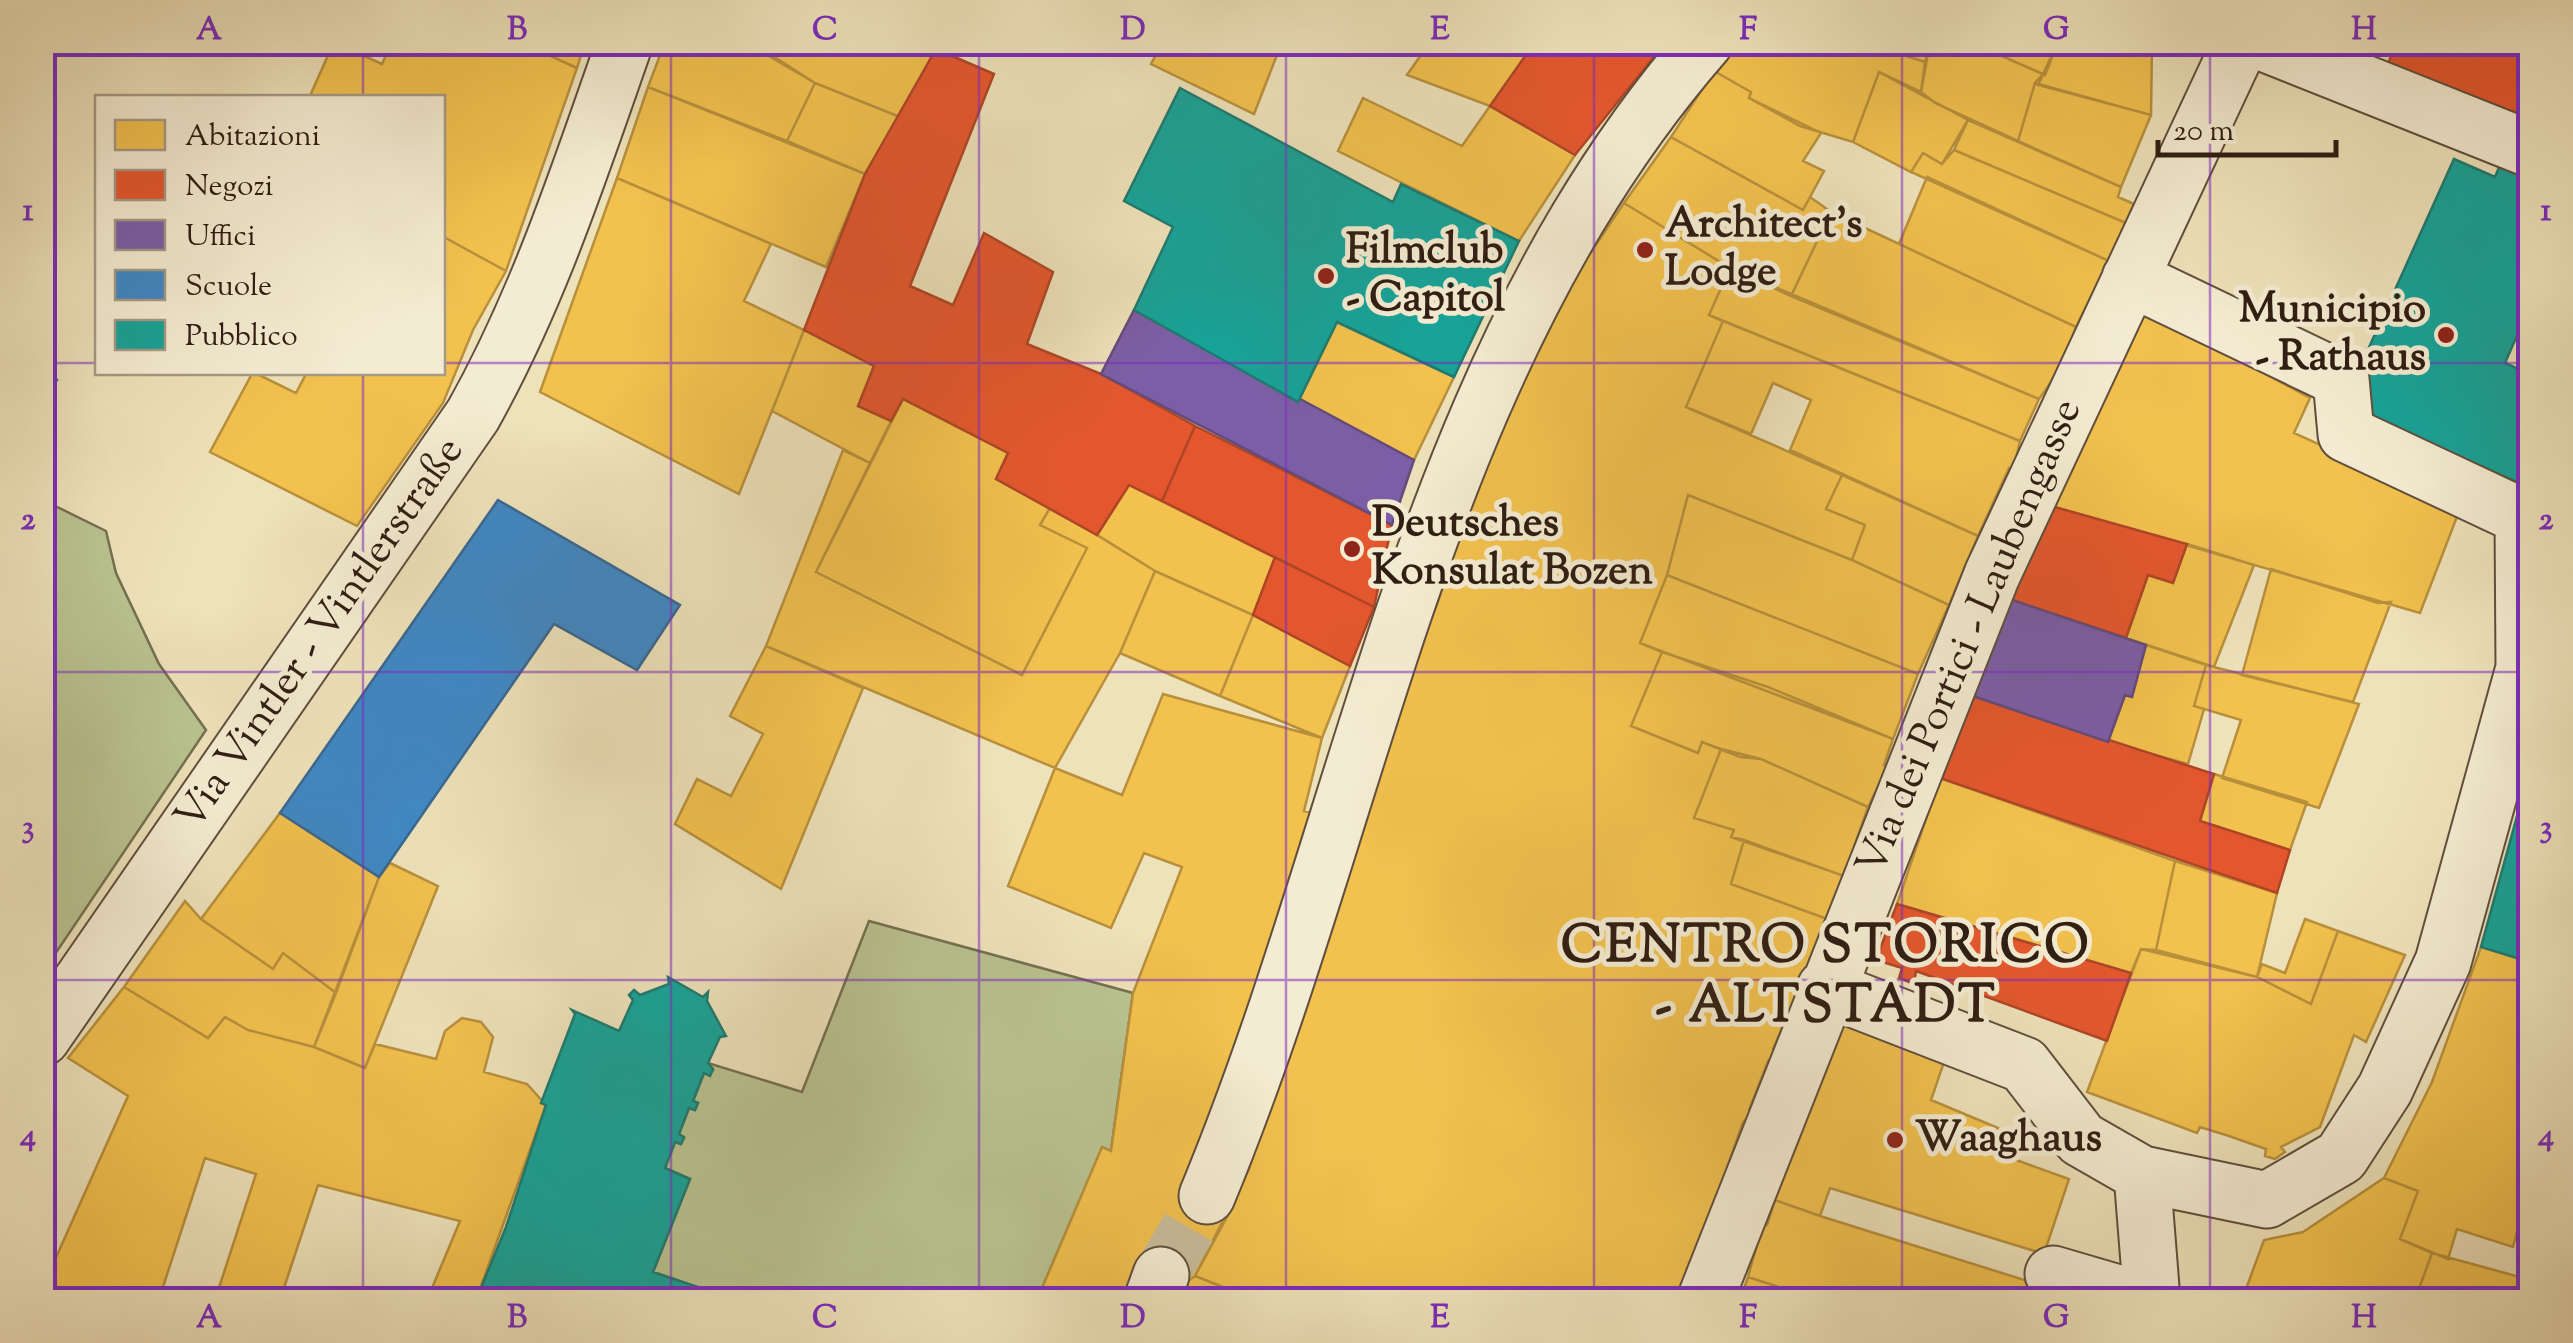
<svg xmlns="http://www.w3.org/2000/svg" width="2573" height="1343" viewBox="0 0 2573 1343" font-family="'Sorts Mill Goudy',serif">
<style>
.green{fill:#b9c390;stroke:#747052;stroke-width:2.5}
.homes{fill:#f2c14e;stroke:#b8903c;stroke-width:2.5}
.shops{fill:#e4572e;stroke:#ae4626;stroke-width:2.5}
.offices{fill:#7b5ea7;stroke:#644b7b;stroke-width:2.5}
.schools{fill:#3f88c5;stroke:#3a6890;stroke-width:2.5}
.public{fill:#17a398;stroke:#1e7b70;stroke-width:2.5}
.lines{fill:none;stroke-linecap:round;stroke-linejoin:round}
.minor-tunnel{stroke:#c8bb99;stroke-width:55;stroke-dasharray:55 28;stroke-linecap:butt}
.minor-casing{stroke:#604f3d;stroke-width:59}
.minor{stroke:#f4ecd2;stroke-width:55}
.grid{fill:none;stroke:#7b2cbf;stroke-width:2.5;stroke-opacity:0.55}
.poi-dot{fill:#8f2418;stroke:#f4ecd2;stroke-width:4}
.labels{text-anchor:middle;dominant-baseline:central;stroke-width:10;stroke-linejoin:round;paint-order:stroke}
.poi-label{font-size:42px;font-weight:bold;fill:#301e13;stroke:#f4ecd2;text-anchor:start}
.street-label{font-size:42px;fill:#301e13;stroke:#f4ecd2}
.district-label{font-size:52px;font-weight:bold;letter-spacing:2.5px;fill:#301e13;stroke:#f4ecd2}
.neatline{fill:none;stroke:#7b2cbf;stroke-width:4}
.grid-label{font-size:32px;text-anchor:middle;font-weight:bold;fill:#7b2cbf}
</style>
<rect width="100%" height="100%" fill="#eee2ba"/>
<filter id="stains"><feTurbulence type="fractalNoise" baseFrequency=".002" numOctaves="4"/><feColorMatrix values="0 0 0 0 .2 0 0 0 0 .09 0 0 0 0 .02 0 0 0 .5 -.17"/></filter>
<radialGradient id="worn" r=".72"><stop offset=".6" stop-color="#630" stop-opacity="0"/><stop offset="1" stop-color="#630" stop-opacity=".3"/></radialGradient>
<path class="green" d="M43 500 106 531 116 573 159 664 206 730 43 972Z
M869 921 1133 993 1111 1151 1102 1148 1037 1300H716L718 1294 653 1272 690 1179 665 1168 675 1142 681 1144 684 1138 679 1134 689 1108 695 1110 698 1103 693 1101 704 1073 710 1075 713 1070 708 1063 802 1092Z"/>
<path class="homes" d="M334 42 382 64 392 42H520L577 68 506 271 442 236V98H309Z
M520 42H585L577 68Z
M665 42H745L815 83 787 141 648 87Z
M765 42H939L900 117 815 83 762 49Z
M1163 42H1282L1254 114 1151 64Z
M1430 42H1535L1490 106 1407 75Z
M1739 42H1769L1781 53 1794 42H1863L1925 62 1921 92 1879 72 1853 142 1800 126 1749 98 1751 92 1714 71Z
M1769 42H1794L1781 53Z
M1863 42H1930L1925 62Z
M1930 42H1970L2043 74 2035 83 2018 141 1935 103 1921 92Z
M1970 42H2058L2045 75Z
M2058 42 2152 45 2151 115 2038 85Z
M1714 71 1751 92 1749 98 1821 133 1803 161 1824 171 1803 210 1671 137Z
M1879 72 1968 120 1942 164 1923 153 1911 172 1853 142Z
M815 83 900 117 865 174 787 141Z
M2035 83 2151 115 2121 187 2018 141Z
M648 87 865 174 826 267 617 178Z
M1363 98 1462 146 1490 106 1575 155 1519 241 1338 151Z
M1968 120 2121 187 2118 197 2134 204 2126 223 1954 150Z
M1671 137 1803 210 1810 197 1831 212 1791 296 1730 268 1624 203Z
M1954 150 2126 223 2109 261 1911 172 1923 153 1942 164Z
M1927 177 2109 261 2076 327 1899 244Z
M617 178 771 244 744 301 804 330 739 494 540 392Z
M1624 203 1730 268 1709 315 1723 321 1686 407 1842 475 1826 509 1865 525 1852 560 1688 495 1667 575 1640 643 1662 652 1631 726 1698 753 1702 742 1721 749 1694 818 1734 830 1731 837 1744 840 1731 884 1830 920 1773 1049 1776 1054 1768 1061 1749 1110 1752 1114 1743 1122 1681 1300H1256L1195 1276 1249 1169 1368 772 1436 607 1492 442 1581 267Z
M1831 212 2076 327 2061 368 2039 399 1791 296Z
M442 236 506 271 473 330 443 403 357 526 210 452 253 372 296 393 307 372H442Z
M1730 268 2039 399 2020 441 1709 315Z
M2141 306 2310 398 2294 433 2460 509 2420 613 2044 504Z
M1723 321 2020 441 2014 467 2009 468 1978 536 1790 450 1811 400 1773 383 1751 434 1686 407Z
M1337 322 1454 377 1414 460 1298 402Z
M804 330 874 366 858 406 891 421 870 463 772 411Z
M903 399 1008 453 996 479 1051 506 1040 525 1087 548 1022 675 816 572Z
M843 450 870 463 816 572 1022 675 1087 548 1040 525 1051 506 1155 571 1120 653 1055 768 766 646Z
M1842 475 1978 536 1949 605 1852 560 1865 525 1826 509Z
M1129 485 1275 557 1253 615 1155 571 1097 535Z
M1688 495 1852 560 1949 605 1918 674 1667 575Z
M2187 544 2254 565 2214 667 2126 638 2148 575 2173 583Z
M2271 569 2378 603 2391 602 2353 702 2242 675Z
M1155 571 1253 615 1220 696 1120 653Z
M1667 575 1918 674 1893 739 1640 643Z
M1253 615 1350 666 1322 738 1220 696Z
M2146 645 2206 665 2194 706 2204 709 2188 764 2108 742 2125 695 2132 697Z
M766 646 863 688 781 889 675 824 697 779 731 796 763 734 730 716Z
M1662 652 1768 687 1893 739 1884 765 1888 766 1868 807 1761 759 1740 757 1702 742 1698 753 1631 726Z
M2206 665 2359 704 2319 808 2222 778 2241 720 2194 706Z
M1163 694 1322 738 1304 811 1313 813 1207 1196 1234 1204 1195 1276 1181 1286 1128 1300H1037L1102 1147 1111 1151 1133 993 1182 867 1144 853 1111 928 1008 886 1055 768 1122 795Z
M1721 749 1761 759 1868 807 1844 876 1731 837 1734 830 1694 818Z
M2214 774 2307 802 2290 850 2200 821Z
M1940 778 2175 861 2156 950 2141 949 2131 973 1897 904Z
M280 813 379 877 336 993 283 953 273 969 201 919Z
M1744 840 1844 876 1830 920 1731 884Z
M2175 861 2277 893 2257 977 2156 950Z
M390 863 438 886 365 1068 314 1047 379 877Z
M185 901 201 919 273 969 283 953 336 993 314 1047 248 1030 225 1017 208 1038 124 987Z
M2305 919 2338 931 2311 1004 2257 977 2262 964 2285 973Z
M2338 931 2405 955 2366 1042 2354 1035 2320 1127 2281 1147 2285 1152 2275 1159 2265 1156 2266 1149 2229 1136 2200 1127 2197 1133 2087 1092 2141 949 2257 977 2311 1004Z
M2481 947 2530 962V1181L2513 1247 2457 1229 2448 1259 2400 1239 2418 1191 2384 1178 2432 1082Z
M124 987 208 1038 225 1017 248 1030 314 1047 365 1068 375 1044 436 1059 445 1031 462 1018 481 1022 493 1037 484 1072 527 1084 546 1105 476 1300H427L460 1221 318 1185 280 1300H215L256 1174 205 1158 162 1290 195 1300H53L46 1280 128 1096 68 1058Z
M1840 1022 1944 1062 1931 1100 1998 1128 1991 1151 2069 1179 2044 1254 1830 1188 1820 1216 1775 1200Z
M2384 1178 2418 1191 2400 1239 2432 1253 2415 1300H2242L2264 1240 2303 1232Z
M1775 1200 1820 1216 2053 1289 2048 1300H1819L1748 1277 1762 1227 1767 1225Z
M2530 1246V1300L2514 1295Z
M2432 1253 2520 1277 2512 1300H2415Z
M1195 1276 1256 1300H1177L1181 1286Z
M1748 1277 1819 1300H1740Z"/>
<path class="shops" d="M1535 42H1666L1575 155 1490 106Z
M2389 42H2530V124L2386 68 2396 45Z
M2389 42H2530V124L2386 68 2396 45Z
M936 49 994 74 910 286 953 305 984 233 1053 272 1027 344 1101 374 1195 426 1162 501 1129 485 1097 535 996 479 1008 453 903 399 891 421 858 406 874 366 804 330 865 174Z
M1195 426 1392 525 1374 607 1162 501Z
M2044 504 2187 544 2173 583 2148 575 2126 638 2006 598Z
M1275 557 1374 607 1350 666 1253 615Z
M1967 694 2214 774 2200 821 2290 850 2277 893 1940 778Z
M1897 904 2131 973 2107 1041 1916 971 1914 984 1899 978 1902 968 1876 960Z"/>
<path class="offices" d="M1134 310 1414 460 1392 525 1101 374Z
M2006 598 2146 645 2132 697 2125 695 2108 742 1967 694Z"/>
<path class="schools" d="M42 371 57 380 42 405Z
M498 500 680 605 637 670 554 624 379 877 280 813Z"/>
<path class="public" d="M1180 88 1393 202 1401 184 1519 241 1454 377 1337 322 1298 402 1134 310 1173 227 1124 201Z
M2503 158 2530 170V306L2505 363 2530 374V488L2343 405 2454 159 2495 177Z
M2530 769V962L2481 947Z
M668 977 703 997 708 992 707 1001 726 1036 720 1037 708 1063 713 1069 710 1076 704 1073 693 1101 698 1103 695 1110 689 1108 679 1134 684 1137 681 1144 675 1142 665 1168 690 1179 653 1272 718 1294 716 1300H476L506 1227 546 1105 541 1103 575 1014 572 1010 619 1031 633 1000 629 995 634 990 640 995 669 984Z"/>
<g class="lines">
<path class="minor-tunnel" d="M1161 1275 1207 1196"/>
<defs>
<path id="minor" d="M2261 42 2530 149
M2130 278 2341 379 2346 434 2523 517 2524 668 2443 962 2385 1089 2341 1157 2267 1200 2142 1174
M1825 988 2024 1065 2081 1139 2142 1174 2152 1300
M42 1038 473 415C539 297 580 170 625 42
M1207 1196C1368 808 1420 369 1705 42
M2053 1274 2142 1300
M1152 1300 1161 1275
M1705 1300 1992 575 2241 42"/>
</defs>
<use href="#minor" class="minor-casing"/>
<use href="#minor" class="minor"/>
</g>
<path class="grid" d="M363 42V98M671 42V1300M979 42V1300M1286 42V1300M1594 42V1300M1902 42V1300M2210 42V1300M42 363H98M442 363H2530M363 372V1300M42 672H2530M42 980H2530"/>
<g class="poi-dot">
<circle cx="1645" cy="250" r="10"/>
<circle cx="1326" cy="276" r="10"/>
<circle cx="2446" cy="335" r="10"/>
<circle cx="1352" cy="549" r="10"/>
<circle cx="1895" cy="1140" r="10"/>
</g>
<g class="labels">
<g class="poi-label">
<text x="1665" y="226">Architect's<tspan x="1665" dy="48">Lodge</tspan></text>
<text x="1346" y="252">Filmclub<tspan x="1346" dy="48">- Capitol</tspan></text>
<text x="2426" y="311" text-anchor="end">Municipio<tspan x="2426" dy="48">- Rathaus</tspan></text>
<text x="1372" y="525">Deutsches<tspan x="1372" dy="48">Konsulat Bozen</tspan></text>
<text x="1915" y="1140">Waaghaus</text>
</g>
<g class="street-label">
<text transform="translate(321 635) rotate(-55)">Via Vintler - Vintlerstraße</text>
<text transform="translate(1971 638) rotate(-67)">Via dei Portici - Laubengasse</text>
</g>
<g class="district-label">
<text x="1826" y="948">CENTRO STORICO<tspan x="1826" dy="60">- ALTSTADT</tspan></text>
</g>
</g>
<rect width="2573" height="1343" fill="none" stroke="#eee2ba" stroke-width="110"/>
<rect x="95" y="95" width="350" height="280" fill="#f4ecd2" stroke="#a69a86" stroke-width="2.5"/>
<rect x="115" y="120" width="50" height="30" fill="#f2c14e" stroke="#a69a86" stroke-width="2.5"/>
<text x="185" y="145" font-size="30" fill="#301e13">Abitazioni</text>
<rect x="115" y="170" width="50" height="30" fill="#e4572e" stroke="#a69a86" stroke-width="2.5"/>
<text x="185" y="195" font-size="30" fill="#301e13">Negozi</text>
<rect x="115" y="220" width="50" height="30" fill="#7b5ea7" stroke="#a69a86" stroke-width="2.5"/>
<text x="185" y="245" font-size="30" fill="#301e13">Uffici</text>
<rect x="115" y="270" width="50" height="30" fill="#3f88c5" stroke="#a69a86" stroke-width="2.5"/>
<text x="185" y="295" font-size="30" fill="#301e13">Scuole</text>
<rect x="115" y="320" width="50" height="30" fill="#17a398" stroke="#a69a86" stroke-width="2.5"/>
<text x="185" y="345" font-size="30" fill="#301e13">Pubblico</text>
<path d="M2158 140v15h178v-15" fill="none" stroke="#301e13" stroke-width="5"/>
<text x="2173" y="140" font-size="30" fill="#301e13" stroke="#f4ecd2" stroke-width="8" paint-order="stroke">20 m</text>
<rect x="55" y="55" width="2463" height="1233" class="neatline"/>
<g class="grid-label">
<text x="209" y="39">A</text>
<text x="517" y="39">B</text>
<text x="825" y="39">C</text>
<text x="1133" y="39">D</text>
<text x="1440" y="39">E</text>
<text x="1748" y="39">F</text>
<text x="2056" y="39">G</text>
<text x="2364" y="39">H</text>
<text x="28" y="220">1</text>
<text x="2546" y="220">1</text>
<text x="28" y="529">2</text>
<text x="2546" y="529">2</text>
<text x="28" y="837">3</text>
<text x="2546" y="837">3</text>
<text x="28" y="1145">4</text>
<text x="2546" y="1145">4</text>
<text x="209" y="1327">A</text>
<text x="517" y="1327">B</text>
<text x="825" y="1327">C</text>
<text x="1133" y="1327">D</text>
<text x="1440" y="1327">E</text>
<text x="1748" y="1327">F</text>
<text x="2056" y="1327">G</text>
<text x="2364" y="1327">H</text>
</g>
<rect width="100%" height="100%" filter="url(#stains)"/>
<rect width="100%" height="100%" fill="url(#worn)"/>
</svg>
